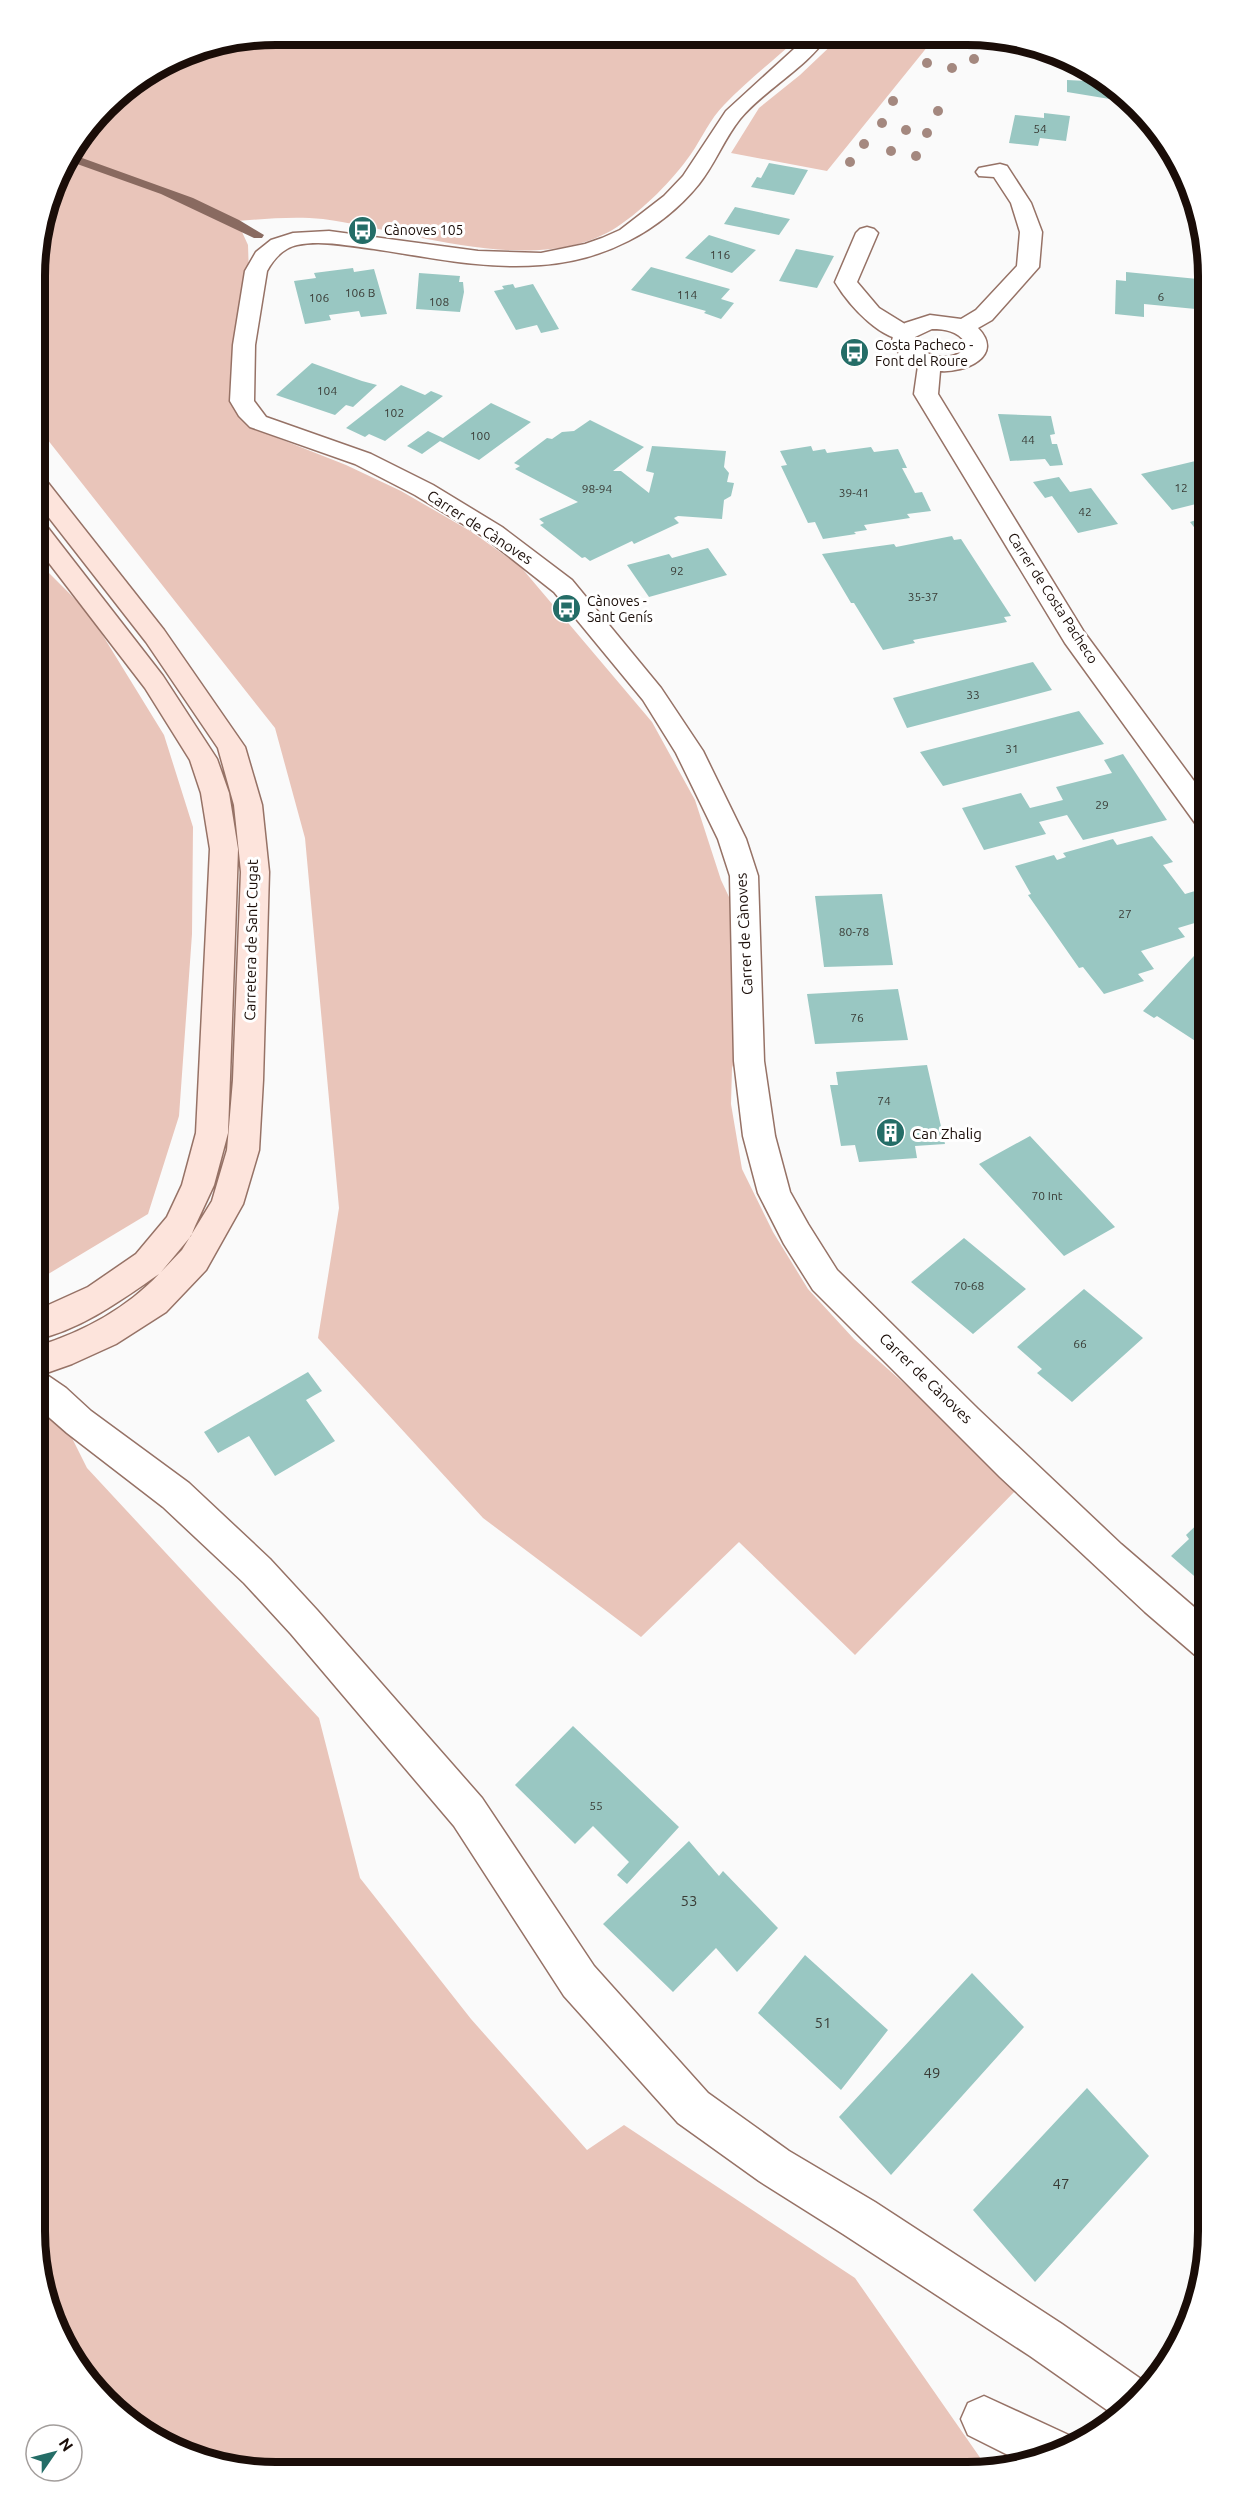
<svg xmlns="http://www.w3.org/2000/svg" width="1243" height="2507" viewBox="0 0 1243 2507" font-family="Ubuntu,sans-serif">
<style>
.green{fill:#e9c5ba}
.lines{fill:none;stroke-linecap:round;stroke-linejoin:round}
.stream{fill:#896a60;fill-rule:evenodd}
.building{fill:#99c7c2}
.lane-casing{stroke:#967266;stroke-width:3}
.street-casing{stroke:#967266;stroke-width:3}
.secondary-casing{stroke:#967266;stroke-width:3}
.lane{fill:#fff;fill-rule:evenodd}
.street{fill:#fff;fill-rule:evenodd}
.secondary{fill:#fde4dc;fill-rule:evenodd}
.tree{fill:#a4887f}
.labels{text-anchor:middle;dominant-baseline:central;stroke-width:6;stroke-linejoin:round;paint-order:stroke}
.number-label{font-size:12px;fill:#3a3c36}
.far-poi-label{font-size:14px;fill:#1a0d08;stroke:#fff;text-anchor:start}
.far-street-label{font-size:14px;fill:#1a0d08;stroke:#fff}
.street-label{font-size:15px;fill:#1a0d08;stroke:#fff}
.poi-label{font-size:15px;fill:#1a0d08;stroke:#fff;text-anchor:start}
.near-number-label{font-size:15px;fill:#3a3c36}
.rim{fill:none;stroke:#1a0d08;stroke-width:8}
</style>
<rect width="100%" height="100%" fill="#fafafa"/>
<path class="green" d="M276 35 798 38C774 60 747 81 724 105 710 119 702 138 691 154 672 181 644 209 617 227 537 279 408 230 323 219 293 216 266 219 237 221L248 245 249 275 231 392 235 410 242 420 265 433 346 465 401 491 472 532 520 566 652 722 695 800 721 880 744 929 743 1037 732 1068 731 1104 742 1169 773 1232 808 1289 854 1339 1020 1486 855 1655 739 1542 641 1637 483 1518 318 1338 339 1208 305 838 275 728 36 425 37 244 60 169 116 95 184 53Z
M839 38H908L928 46 827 171 731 153 759 108 800 75Z
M36 560 89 613 164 735 193 827 192 934 179 1116 148 1214 35 1282Z
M35 1364 87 1468 319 1718 360 1878 471 2019 587 2150 624 2125 855 2278 988 2469 967 2472 244 2470 169 2448 117 2413 75 2365 47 2309 35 2231Z"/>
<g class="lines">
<path class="stream" d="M71 154 193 198 239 220 264 235 262 238H254L161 194 66 160Z"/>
</g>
<path class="building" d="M1067 80 1108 82 1127 95 1128 102 1067 92Z
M1044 113 1070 116 1066 141 1040 138 1038 146 1009 143 1015 115 1044 118Z
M769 163 808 170 794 195 751 187 757 177 761 178Z
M735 207 790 219 779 235 724 224Z
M709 235 756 250 732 273 685 258Z
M796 249 834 256 817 288 779 281Z
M651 267 730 289 721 299 734 303 721 319 704 313 706 311 631 290Z
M353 268 354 272 374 269 387 314 361 317 359 311 329 315 331 320 305 324 294 281 316 278 314 273Z
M1126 272 1208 280V289H1206V310L1144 304V317L1115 314 1116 280 1126 281Z
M419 273 460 276 459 282H463L464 292 460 312 416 309Z
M513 284 515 288 533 284 559 329 541 333 537 325 516 330 494 291 504 289 502 286Z
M312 363 362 381 377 385 353 407 346 405 335 415 276 395Z
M401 385 425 395 431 391 443 396 385 441 369 434 365 437 346 428Z
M491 403 531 422 479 460 440 441 422 454 407 446 428 431 443 438Z
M998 414 1051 416 1055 434 1050 435 1052 444H1057L1063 465 1050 466 1045 459 1010 461Z
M590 420 644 447 613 471H621L649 493 654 473 646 471 652 446 726 451 724 467 729 473 727 482 734 483 731 496 724 500 722 519 678 516 674 518 679 523 634 544 632 541 590 561 585 557 582 558 540 525 544 523 539 519 578 502 515 469 520 466 514 463 547 438 552 439 562 432 574 431Z
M811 446 813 451 825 449 827 453 871 447 874 452 898 449 907 468H902L911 485 915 493 922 492 931 511 907 514 910 518 864 525 867 530 854 532 856 534 823 539 815 522 808 523 781 466 787 465 780 451Z
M1208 458V501L1172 510 1141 474Z
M1059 477 1070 492 1091 488 1118 524 1078 533 1052 496 1045 498 1033 482Z
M1208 516V545L1190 522Z
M952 536 954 540 961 539 1011 616 1004 617 1007 622 913 640 915 643 883 650 854 603H851L822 554 894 544 896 547Z
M708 548 727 575 649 597 627 565 669 554 672 558Z
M1033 662 1052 690 907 728 893 698Z
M1079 711 1104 744 943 786 920 752Z
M1123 754 1167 820 1083 840 1067 815 1039 822 1046 834 984 850 962 808 1021 793 1030 808 1063 800 1056 787 1112 773 1104 760Z
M1152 836 1173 862 1163 865 1185 894 1195 891 1208 908V919L1178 928 1185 937 1141 951 1154 969 1138 974 1144 981 1104 994 1083 967 1079 968 1028 895 1031 894 1015 866 1054 855 1057 860 1066 857 1063 853 1113 839 1117 845Z
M882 894 893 965 824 967 815 896Z
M1206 943 1208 944V1040L1203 1046 1157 1016 1154 1018 1143 1011Z
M898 989 908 1040 815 1044 807 994Z
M927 1065 945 1144 915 1146 917 1158 859 1162 855 1145 841 1146 830 1085H838L836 1072Z
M1030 1136 1115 1227 1064 1256 979 1164Z
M964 1238 1026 1289 973 1334 911 1282Z
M1084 1289 1143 1338 1072 1402 1037 1373 1042 1369 1017 1347Z
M308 1372 322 1391 306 1400 335 1441 275 1476 249 1436 218 1453 204 1432Z
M1208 1514V1588L1171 1556 1189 1539 1186 1535Z
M573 1726 679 1827 627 1884 617 1875 629 1862 593 1826 575 1844 515 1785Z
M689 1841 719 1876 723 1871 778 1928 737 1972 716 1948 673 1992 603 1924Z
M805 1955 888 2030 841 2090 758 2013Z
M1208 1970V1998L1194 1985Z
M972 1973 1024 2027 891 2175 839 2117Z
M1087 2088 1149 2156 1035 2282 973 2210Z"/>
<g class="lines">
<defs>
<path id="lane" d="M867 227 874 229 878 233 857 282 879 308 913 329 916 334 913 339C884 346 848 304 835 282L856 233 860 229Z
M35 1371 47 1375 66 1388 91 1411 189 1483 270 1559 317 1610 482 1798 594 1966 708 2093 789 2151 875 2202 1062 2324 1151 2386 1117 2417 1030 2356 843 2234 759 2181 678 2123 564 1996 454 1826 291 1634 244 1583 163 1507 67 1433 35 1405Z
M984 2396 1073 2437 1076 2445 1045 2460 1024 2463 968 2435 961 2419 968 2403Z"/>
<path id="street" d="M806 38H826C807 67 763 91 740 119 724 139 715 164 699 184 660 232 602 261 541 265 486 270 428 257 374 249 349 246 322 240 297 245 283 248 273 260 267 271L255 345 254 401 266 417 371 454 433 485 502 527 572 580 661 688 703 751 746 839 758 876 764 1061 775 1136 790 1192 808 1224 837 1270 978 1409 1121 1544 1208 1619V1660L1195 1655 1145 1612 1000 1477 813 1290 784 1244 758 1193 743 1136 734 1061 730 876 718 839 676 753 643 700 554 592 484 537 415 495 355 464 250 427 239 416 230 401 233 345 245 271 256 252 271 240 293 233 329 231 478 251 541 253 585 244 602 238 620 230 664 196 683 176 726 111Z
M1000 164 1007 166 1031 203 1042 232 1039 267 992 320 978 328C1005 356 965 373 940 371L938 394 1084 632 1208 800V830L1198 827 1065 643 914 394 918 366 901 356 892 343 893 335 905 323 930 315 961 319 976 310 1017 266 1020 232 1011 203 994 177 979 176 976 172 979 168ZM932 329C945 329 957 331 965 342L964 350C949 362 931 357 917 347L915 337Z"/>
<path id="secondary" d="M36 477 45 479 164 630 245 747 262 805 269 872 263 1080 259 1150 243 1204 206 1270 166 1312 116 1344 72 1364 35 1377V1347C81 1333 126 1309 159 1274 120 1301 82 1329 35 1340V1311L88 1287 136 1254 167 1217 182 1185 196 1133 210 849 201 793 190 760 145 688 36 546V521L45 524 163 676 217 759 229 793 238 849 228 1133 214 1185 195 1226 191 1236 161 1272 182 1250 212 1201 227 1150 233 1080 241 872 234 805 218 748 146 642 36 501Z"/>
</defs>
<use href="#lane" class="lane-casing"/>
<use href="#street" class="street-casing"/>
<use href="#secondary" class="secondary-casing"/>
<use href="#lane" class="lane"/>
<use href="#street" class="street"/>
<use href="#secondary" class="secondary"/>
</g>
<g class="tree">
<circle cx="974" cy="59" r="5"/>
<circle cx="927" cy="63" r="5"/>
<circle cx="952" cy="68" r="5"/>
<circle cx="893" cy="101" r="5"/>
<circle cx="938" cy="111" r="5"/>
<circle cx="882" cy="123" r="5"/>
<circle cx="906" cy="130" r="5"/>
<circle cx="927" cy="133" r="5"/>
<circle cx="864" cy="144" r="5"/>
<circle cx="891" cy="151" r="5"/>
<circle cx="916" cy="156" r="5"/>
<circle cx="850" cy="162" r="5"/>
</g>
<defs>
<symbol id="bus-disc" viewBox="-11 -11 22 22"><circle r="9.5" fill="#246d67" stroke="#fff"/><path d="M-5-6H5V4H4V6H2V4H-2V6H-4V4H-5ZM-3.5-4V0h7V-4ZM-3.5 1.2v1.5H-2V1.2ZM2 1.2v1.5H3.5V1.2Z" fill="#fff"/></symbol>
<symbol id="building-disc" viewBox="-11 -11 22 22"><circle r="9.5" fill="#246d67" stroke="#fff"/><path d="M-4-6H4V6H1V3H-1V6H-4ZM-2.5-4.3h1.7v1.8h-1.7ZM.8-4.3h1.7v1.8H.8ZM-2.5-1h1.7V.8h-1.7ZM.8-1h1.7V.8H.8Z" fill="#fff"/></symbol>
</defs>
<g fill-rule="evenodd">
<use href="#bus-disc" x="346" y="214" width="33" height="33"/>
<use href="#bus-disc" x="838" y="336" width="33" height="33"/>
<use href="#bus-disc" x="550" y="592" width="33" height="33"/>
<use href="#building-disc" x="874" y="1116" width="33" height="33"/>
</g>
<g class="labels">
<g class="number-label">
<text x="1040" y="128">54</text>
<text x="720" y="254">116</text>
<text x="360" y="292">106 B</text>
<text x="687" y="294">114</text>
<text x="1161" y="296">6</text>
<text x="319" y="297">106</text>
<text x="439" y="301">108</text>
<text x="327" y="390">104</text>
<text x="394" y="412">102</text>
<text x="480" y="435">100</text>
<text x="1028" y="439">44</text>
<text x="1181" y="487">12</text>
<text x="597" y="488">98-94</text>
<text x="854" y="492">39-41</text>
<text x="1085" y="511">42</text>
<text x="677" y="570">92</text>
<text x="923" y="596">35-37</text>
<text x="973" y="694">33</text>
<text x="1012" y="748">31</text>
<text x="1102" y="804">29</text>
<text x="1125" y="913">27</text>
<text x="854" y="931">80-78</text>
<text x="857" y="1017">76</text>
<text x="884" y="1100">74</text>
<text x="1047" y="1195">70 Int</text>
<text x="969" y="1285">70-68</text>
<text x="1080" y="1343">66</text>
<text x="596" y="1805">55</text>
</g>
<g class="far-poi-label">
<text x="384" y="230">Cànoves 105</text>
<text x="875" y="345">Costa Pacheco -<tspan x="875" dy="16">Font del Roure</tspan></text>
<text x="587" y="601">Cànoves -<tspan x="587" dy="16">Sant Genís</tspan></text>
</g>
<g class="far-street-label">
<text transform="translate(1053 598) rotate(57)">Carrer de Costa Pacheco</text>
</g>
<g class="street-label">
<text transform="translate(480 527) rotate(33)">Carrer de Cànoves</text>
<text transform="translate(744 934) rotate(-93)">Carrer de Cànoves</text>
<text transform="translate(251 940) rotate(-89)">Carretera de Sant Cugat</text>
<text transform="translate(926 1378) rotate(44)">Carrer de Cànoves</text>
</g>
<g class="poi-label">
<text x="912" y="1133">Can Zhalig</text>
</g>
<g class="near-number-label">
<text x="689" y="1900">53</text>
<text x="823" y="2022">51</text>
<text x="932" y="2072">49</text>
<text x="1061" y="2183">47</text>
</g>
</g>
<path d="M0 0H1243V2507H0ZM276 45H967A231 231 0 0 1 1198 276V2231A231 231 0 0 1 967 2462H276A231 231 0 0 1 45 2231V276A231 231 0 0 1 276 45Z" fill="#fff" fill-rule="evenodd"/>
<path class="rim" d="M276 45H967A231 231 0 0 1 1198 276V2231A231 231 0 0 1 967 2462H276A231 231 0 0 1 45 2231V276A231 231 0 0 1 276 45Z"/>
<g transform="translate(54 2453) rotate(55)"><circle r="28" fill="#ffffff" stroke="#a39e9c" stroke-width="1.5"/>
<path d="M0-4.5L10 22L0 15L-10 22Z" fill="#246d67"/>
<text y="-9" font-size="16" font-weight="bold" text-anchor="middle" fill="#1a0d08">N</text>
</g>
</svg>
